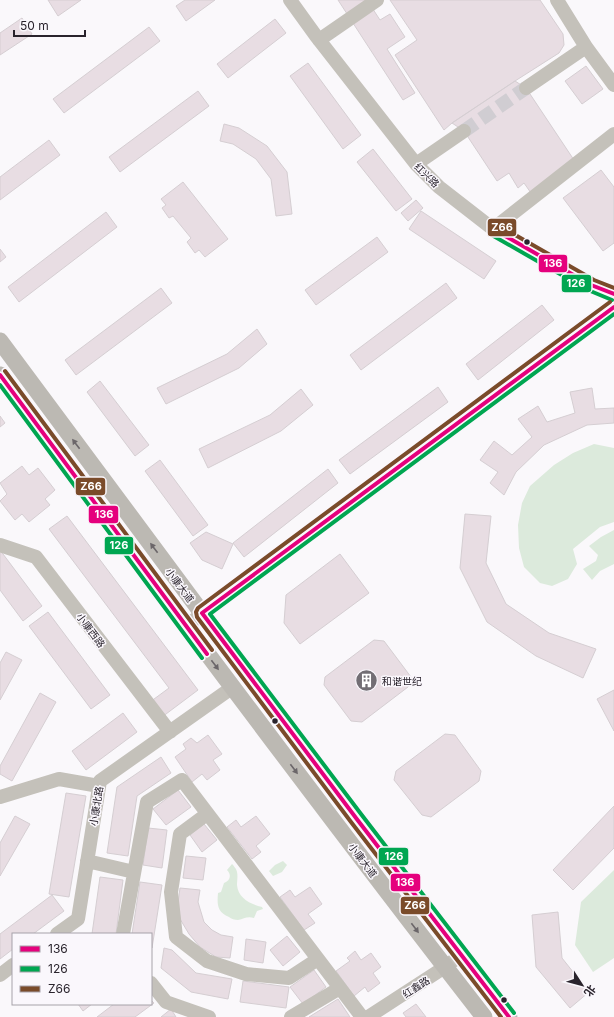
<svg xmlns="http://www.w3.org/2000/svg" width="614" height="1017" viewBox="0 0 614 1017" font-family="Inter,'Noto Sans SC',sans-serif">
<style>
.green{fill:#dceadc}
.building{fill:#e8dde3;stroke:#d5ced2}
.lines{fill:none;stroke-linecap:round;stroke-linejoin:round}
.minor-tunnel{stroke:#d0cdd2;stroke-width:14;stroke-dasharray:14 7;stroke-linecap:butt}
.minor{stroke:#c4c1ba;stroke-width:14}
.major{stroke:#bcb9b3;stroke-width:17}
.bus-1-casing{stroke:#faf7fc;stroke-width:7}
.bus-2-casing{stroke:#faf7fc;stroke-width:7}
.bus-3-casing{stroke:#faf7fc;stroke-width:7}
.bus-1{stroke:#e5007d;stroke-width:4}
.bus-2{stroke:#00a651;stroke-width:4}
.bus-3{stroke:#7a4b2a;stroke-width:4}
.oneway{fill:#6b6669}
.bus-dot{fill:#29232c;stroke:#faf7fc;stroke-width:1.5}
.labels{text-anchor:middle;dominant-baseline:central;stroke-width:3;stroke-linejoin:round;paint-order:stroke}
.street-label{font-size:10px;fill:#29232c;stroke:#faf7fc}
.poi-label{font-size:10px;fill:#29232c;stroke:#faf7fc;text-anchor:start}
.line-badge{stroke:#faf7fc;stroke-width:1.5}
.badge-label{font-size:11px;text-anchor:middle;font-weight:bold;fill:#fff}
</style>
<rect width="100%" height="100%" fill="#faf8fb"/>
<path class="green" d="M594 444 614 448V522L600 527 573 549 577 564 568 579 552 586 540 583 524 567 519 548 518 525 522 503 530 486 554 465 573 453Z
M614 530V564L600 571 592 580 583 569 596 561 598 555 589 546 601 537Z
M283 861 287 865 282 872 273 876 269 871 275 865Z
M232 864C234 866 237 870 237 872 238 876 237 881 237 885 238 898 250 904 262 907L263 909 257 911 254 918C247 916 244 919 238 920 235 920 231 919 229 917 217 912 217 904 218 893L221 892 224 883C230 881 232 875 227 870Z
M614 870V958L593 972 575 945 581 902Z"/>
<path class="building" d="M48 0H81L58 16Z
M185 0H215L186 21 176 6Z
M338 0H367L380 20 390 14 405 37 387 49 415 93 403 100Z
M390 0H540L563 34 564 45 559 53 515 81 452 123 444 130 395 55 417 40Z
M22 18 32 34 0 55V33Z
M275 19 286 33 228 78 217 64Z
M149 27 160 41 64 113 53 99Z
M308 63 361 135 343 149 290 76Z
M586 66 603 89 582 104 565 81Z
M515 81 526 88 576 163 531 193 524 183 518 188 509 173 497 181 464 131 452 123Z
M198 91 209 106 120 172 109 157Z
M224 124 239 128 267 146 287 172 292 214 276 216 271 179 256 159 233 144 220 141Z
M49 140 60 155 0 200V177Z
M373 149 412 199 396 211 357 162Z
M601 170 614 187V243L603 251 563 198Z
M183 182 228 239 205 257 199 250 195 253 187 242 191 238 173 216 169 218 162 208 166 205 161 199Z
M416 200 423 208 408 221 401 213Z
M421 211 496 261 484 279 409 229Z
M106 212 117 227 19 302 8 287Z
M377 237 388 252 316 305 305 290Z
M0 249 6 257 0 262Z
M446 283 457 298 361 370 350 355Z
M161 288 172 303 76 375 65 360Z
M542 305 554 320 478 380 466 364Z
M257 329 267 344 239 368 166 404 157 388 227 354Z
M100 381 149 445 135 456 87 392Z
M438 387 448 402 350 474 339 460Z
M592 388 595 409 614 408V423L587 425 544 445 516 472 504 495 490 483 498 472 480 460 494 441 512 455 532 437 518 419 538 406 547 422 575 413 570 392Z
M301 389 313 405 281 431 208 468 199 449 270 415Z
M0 416 5 423 0 427Z
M160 460 208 525 193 536 145 471Z
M22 466 29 475 38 468 55 490 45 499 50 505 29 522 22 514 15 520 0 501 7 494 0 483Z
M328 469 338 483 244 557 233 543Z
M465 514 491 516 486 563 506 604 549 633 596 649 583 678 536 656 487 622 460 568Z
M67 516 198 690 162 717 150 702 169 688 49 529Z
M206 532 233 544 222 569 202 560 190 543Z
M0 550 42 606 23 621 0 590Z
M340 554 369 593 300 644 284 623 286 595Z
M48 612 110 695 91 709 29 626Z
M374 640 384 641 411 677 408 687 362 722 351 721 324 685 325 677Z
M6 652 22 660 0 700V663Z
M614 690V731L597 699Z
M40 693 56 702 12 781 0 774V766Z
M123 713 137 732 86 770 72 751Z
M445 734 455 735 481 771 479 781 431 817 422 815 394 780 396 771Z
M208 735 222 754 213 760 220 770 207 780 202 774 192 782 175 757 186 749 183 744 191 738 197 743Z
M161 757 171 773 137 796 128 856 107 853 117 787Z
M178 790 191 807 166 825 153 809Z
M66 793 86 796 69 897 49 894Z
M614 806V848L573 890 553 870Z
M15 816 30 824 0 876V843Z
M256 816 270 834 256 846 261 852 252 859 227 827 236 820 241 827Z
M204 824 217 840 202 852 190 835Z
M148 828 167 830 162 868 143 865Z
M186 856 206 858 203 880 183 878Z
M100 877 123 880 116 934H92Z
M140 882 162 885 152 948 151 934H132Z
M310 887 322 904 308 914 315 923 304 930 280 897 290 890 295 897Z
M180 888 200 890 198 902 204 922 212 930 221 935 233 937 230 958 216 957 200 947 189 934 180 919 178 903Z
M52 895 64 911 33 934H13V949L0 959V934Z
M558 912 562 958 589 992 570 1008 536 967 532 915Z
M287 936 300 952 283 966 270 950Z
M246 939 266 942 263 963 244 960Z
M164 948 172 950 196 973 232 979 228 999 191 992 161 968Z
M355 951 361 960 371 953 381 967 373 973 380 983 368 992 365 987 354 996 336 971 350 961 347 958Z
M314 970 326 987 303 1004 290 987Z
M243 981 289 987 286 1008 240 1002Z
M338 999 350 1017H309Z
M151 1000 154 1003 135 1017H97L114 1004H151Z
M78 1004H92L83 1011Z
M416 1004 426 1017H406L403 1013Z
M171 1009 176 1017H161Z"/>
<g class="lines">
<path class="minor-tunnel" d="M464 131 526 88"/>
<path class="minor" d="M290 0 316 36 416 164 439 187 493 229 591 285 614 294
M557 0 586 47 614 85
M319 40 377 0
M526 88 586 47
M416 164 464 131
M493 229 614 134
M0 545 36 557 170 732
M186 626 614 307
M0 797 59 779 99 786
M207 814 180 834 171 892 176 937 207 961 246 974 289 978 318 959
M87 861 134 872
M57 934 78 919 100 781 233 687
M123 934 147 802 182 780 362 1017
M0 975 13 965
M151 983 166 1002 209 1017
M291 1017 340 988
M368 1017 445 967 461 955"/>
<path class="major" d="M0 341 202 613 356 818 509 1017
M0 375C159 590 319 805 484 1017"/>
<defs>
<path id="bus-1" d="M493 229 591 285 614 294
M0 375 207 654
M509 1017 356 818 202 613 614 307"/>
<path id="bus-2" d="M490 234 588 290 612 300
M0 385 202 658
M514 1013 361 814 210 614 614 314"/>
<path id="bus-3" d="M496 224 594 280 614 288
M5 371 212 650
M501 1017 351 822 197 617 196 612 198 608 610 302"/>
</defs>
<use href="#bus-1" class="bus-1-casing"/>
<use href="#bus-2" class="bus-2-casing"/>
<use href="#bus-3" class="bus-3-casing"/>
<use href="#bus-1" class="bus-1"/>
<use href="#bus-2" class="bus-2"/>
<use href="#bus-3" class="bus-3"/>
</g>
<defs><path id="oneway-solid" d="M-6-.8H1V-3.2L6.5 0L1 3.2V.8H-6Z"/></defs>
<g class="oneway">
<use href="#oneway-solid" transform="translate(76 444) rotate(-127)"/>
<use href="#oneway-solid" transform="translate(154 548) rotate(-127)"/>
<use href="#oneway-solid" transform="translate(215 665) rotate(53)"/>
<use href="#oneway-solid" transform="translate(294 769) rotate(53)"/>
<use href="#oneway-solid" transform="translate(415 928) rotate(53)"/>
</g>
<defs>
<symbol id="building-disc" viewBox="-11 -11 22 22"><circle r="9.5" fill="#726e74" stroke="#faf7fc"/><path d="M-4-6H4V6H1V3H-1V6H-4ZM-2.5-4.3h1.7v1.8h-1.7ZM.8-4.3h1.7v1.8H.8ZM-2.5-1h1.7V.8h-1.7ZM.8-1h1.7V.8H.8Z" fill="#fff"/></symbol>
</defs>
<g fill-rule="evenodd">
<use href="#building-disc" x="354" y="668" width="25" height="25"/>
</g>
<g class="bus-dot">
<circle cx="527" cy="242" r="3.5"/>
<circle cx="275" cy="721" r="3.5"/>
<circle cx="504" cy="1000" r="3.5"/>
</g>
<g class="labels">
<g class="street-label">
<text transform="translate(427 175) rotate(44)">红兴路</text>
<text transform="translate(180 585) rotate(53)">小康大道</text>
<text transform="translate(91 630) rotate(53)">小康西路</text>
<text transform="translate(96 806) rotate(-81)">小康北路</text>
<text transform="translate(363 860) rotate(53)">小康大道</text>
<text transform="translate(416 987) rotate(-33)">红鑫路</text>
</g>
<g class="poi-label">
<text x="382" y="681">和谐世纪</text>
</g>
</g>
<g class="line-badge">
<rect x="487" y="218" width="30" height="19" rx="4" fill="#7a4b2a"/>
<rect x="538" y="254" width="30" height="19" rx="4" fill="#e5007d"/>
<rect x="561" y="274" width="31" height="19" rx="4" fill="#00a651"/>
<rect x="75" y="477" width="31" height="19" rx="4" fill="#7a4b2a"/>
<rect x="88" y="505" width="31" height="19" rx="4" fill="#e5007d"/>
<rect x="104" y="536" width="30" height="19" rx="4" fill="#00a651"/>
<rect x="378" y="847" width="31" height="19" rx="4" fill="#00a651"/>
<rect x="390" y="873" width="31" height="19" rx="4" fill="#e5007d"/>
<rect x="400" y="896" width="30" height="19" rx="4" fill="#7a4b2a"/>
</g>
<g class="badge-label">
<text x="502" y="231">Z66</text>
<text x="553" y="267">136</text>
<text x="576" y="287">126</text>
<text x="91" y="490">Z66</text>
<text x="104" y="518">136</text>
<text x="119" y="549">126</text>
<text x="394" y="860">126</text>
<text x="405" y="886">136</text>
<text x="415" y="909">Z66</text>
</g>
<rect x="12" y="933" width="140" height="72" fill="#faf7fc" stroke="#a6a2a9"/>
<rect x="20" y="946" width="20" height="6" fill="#e5007d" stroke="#a6a2a9"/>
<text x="48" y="953" font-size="12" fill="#29232c">136</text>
<rect x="20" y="966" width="20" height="6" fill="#00a651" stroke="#a6a2a9"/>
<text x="48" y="973" font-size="12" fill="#29232c">126</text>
<rect x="20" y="986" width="20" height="6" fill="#7a4b2a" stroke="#a6a2a9"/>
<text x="48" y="993" font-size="12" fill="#29232c">Z66</text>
<g transform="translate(582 985) rotate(126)" stroke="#faf7fc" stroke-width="3" paint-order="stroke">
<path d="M0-3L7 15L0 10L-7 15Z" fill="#29232c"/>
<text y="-6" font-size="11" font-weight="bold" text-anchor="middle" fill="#29232c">北</text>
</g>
<path d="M14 30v6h71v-6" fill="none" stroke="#29232c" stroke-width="2"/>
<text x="20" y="30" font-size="12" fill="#29232c" stroke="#faf7fc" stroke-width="3" paint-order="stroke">50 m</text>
</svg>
